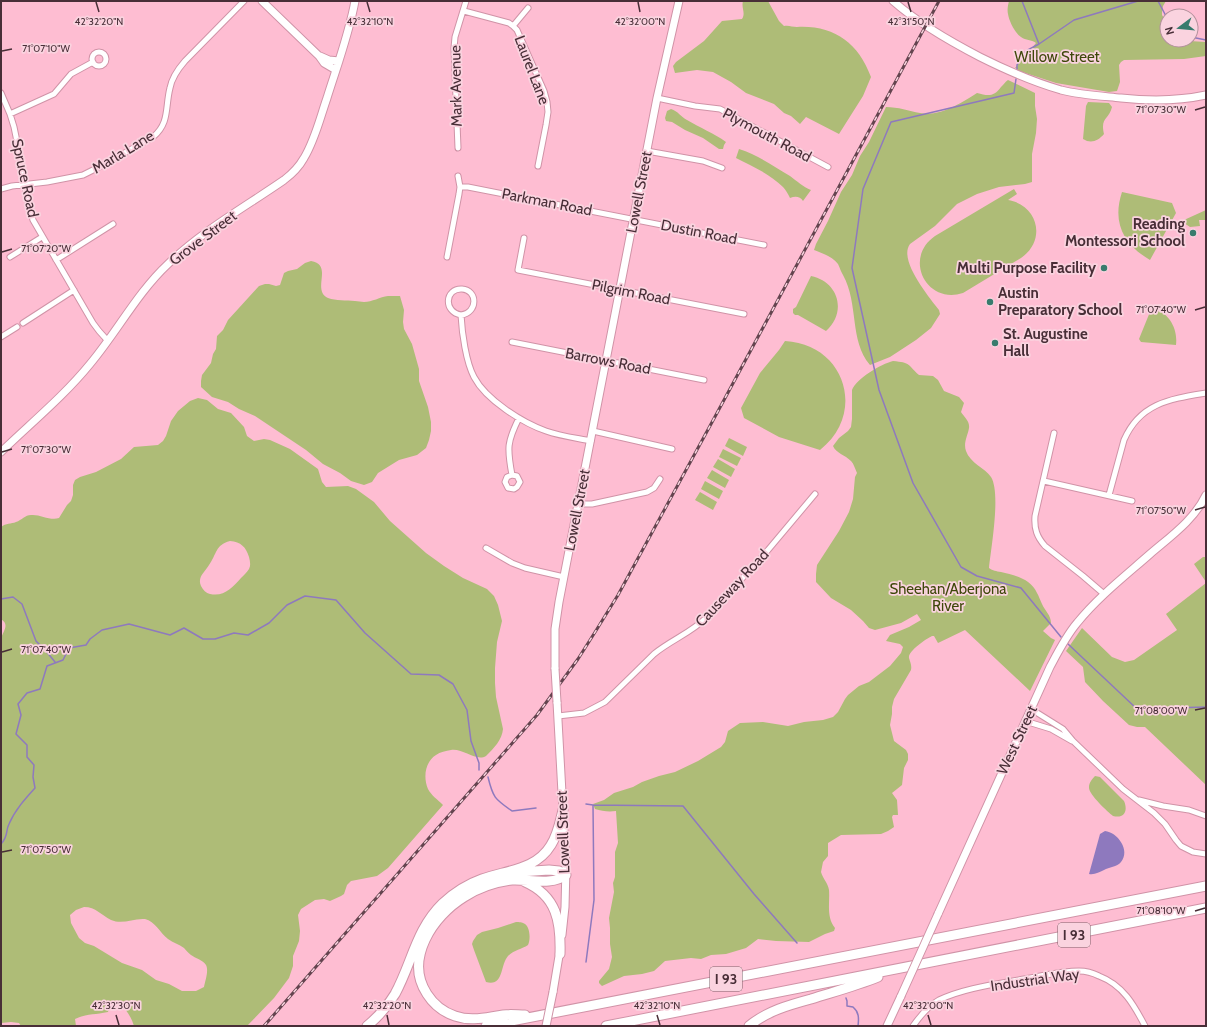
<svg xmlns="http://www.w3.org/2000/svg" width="1207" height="1027" viewBox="0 0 1207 1027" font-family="Cabin,sans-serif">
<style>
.green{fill:#aebc77;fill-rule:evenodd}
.water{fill:#8e79be}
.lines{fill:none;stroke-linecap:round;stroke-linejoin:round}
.stream{stroke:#8e79be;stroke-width:1.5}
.street-casing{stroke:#d093a7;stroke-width:7}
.secondary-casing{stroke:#d093a7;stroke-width:9}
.highway-casing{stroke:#d093a7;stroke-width:11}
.street{stroke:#fff;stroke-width:5}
.secondary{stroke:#fff;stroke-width:7}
.highway{stroke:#fff;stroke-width:9}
.rail-casing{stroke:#64444f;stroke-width:3}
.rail{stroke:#fad3df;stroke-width:1.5;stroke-dasharray:4.5;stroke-linecap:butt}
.secondary-bridge-casing{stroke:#d093a7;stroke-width:9;stroke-linecap:butt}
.secondary-bridge{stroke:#fff;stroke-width:7}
.ticks{fill:none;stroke:#482e37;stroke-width:1.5}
.poi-dot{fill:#387b6d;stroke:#fad3df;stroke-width:1.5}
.labels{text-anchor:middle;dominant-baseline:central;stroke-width:3.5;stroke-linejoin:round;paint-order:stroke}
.shield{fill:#fad3df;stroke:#7d6069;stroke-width:1}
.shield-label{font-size:14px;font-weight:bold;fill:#482e37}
.park-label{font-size:15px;fill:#3e470a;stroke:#fad3df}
.street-label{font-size:15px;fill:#482e37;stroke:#fad3df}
.poi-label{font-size:15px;font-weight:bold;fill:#482e37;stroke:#fad3df;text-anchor:end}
.ticks-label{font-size:10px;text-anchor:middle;fill:#482e37;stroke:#fad3df;stroke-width:3.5;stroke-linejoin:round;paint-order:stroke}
</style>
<rect width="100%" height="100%" fill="#febdd2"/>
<path class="green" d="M743 1H768L779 21 784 26C789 25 792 27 797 27 833 25 858 42 871 77L863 96 839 134 806 117 800 124 791 116 784 113 774 104 746 93 731 82 713 72 697 70 675 73 673 66 676 62 704 41 722 21 742 19C746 13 741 8 743 1Z
M1009 1H1166L1163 6 1162 12V15L1167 23V40H1186L1189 41 1206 42V56L1184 59 1124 60 1121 62 1119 65 1120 82 1117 91 1109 92 1056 83 1016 70 1017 68H1015L1036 43C1031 39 1026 41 1021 37 1015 33 1009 21 1008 14 1007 10 1008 5 1009 1Z
M1008 80 1035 93V106L1037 119 1036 133 1032 154V182L1025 184 999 187 977 194 957 204 935 226 910 244C898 260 929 297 939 310L940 314 931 328 916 340 890 357 870 365C849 340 859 304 843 275 841 272 840 268 838 264 833 257 822 253 814 250L816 244 828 221 841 192 852 175 860 156 869 142 886 107C898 107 909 111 920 113 940 117 961 103 977 93 988 96 994 97 1001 87 1004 84 1005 82 1008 80Z
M1088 102 1109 103 1112 107C1109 120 1100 117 1104 134 1098 141 1091 144 1083 139L1086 106Z
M671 109C678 111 681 117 687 120 700 128 714 133 726 142L724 145 723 149H719L703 138 685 130 672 122 666 121 665 118 667 111Z
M739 149C758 155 773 166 790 176 797 181 803 187 811 190L803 201C800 196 795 196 790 198 788 194 786 190 783 187 770 174 752 166 736 158Z
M1014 189 1017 194 1008 200C1038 205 1047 240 1021 258L963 293C926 305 903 258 935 236Z
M1122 192 1172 203 1176 213 1150 260C1123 244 1112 222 1122 192Z
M1206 210V220H1199L1200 226 1190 227 1184 223V220Z
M311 261C334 265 311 290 328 298 336 301 346 300 355 301 358 301 361 302 364 302 372 302 380 297 388 296 392 296 397 296 400 296L404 310 403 322 404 329 412 344 419 369V381L428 407 431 422V431L429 440 426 448 417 455 399 460 378 473 372 482 364 485 351 481 340 473 323 464 306 450 255 416 239 409 228 402 212 397 201 387V381L202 375 211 363 213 354 216 349 217 336 223 330 228 320 259 286 265 284H269L276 286 280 285 284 273 288 271 297 269 305 263Z
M811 276C839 282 847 312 826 331L798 315H795L793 313V309L796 307Z
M1152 307C1169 313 1178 328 1176 345L1141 342 1139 339Z
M785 341C845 344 867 413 820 450L779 437 744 418 741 408 760 373 779 350Z
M893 361C911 363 906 363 919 375L933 376 938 380 944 391 959 397 964 403 961 412C964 417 970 421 969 428 968 435 963 443 966 451 970 463 985 468 991 477 1001 493 991 548 989 568 993 571 996 571 1001 572 1014 575 1031 579 1037 593 1039 596 1040 600 1042 604 1045 611 1051 615 1051 623L1043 631 1051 638 1055 640 1030 691 965 630 938 643 934 636H932C926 639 908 651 909 658 910 662 912 665 911 670L894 699 892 707V714L890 725 894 741 906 750 908 754V760L904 768 902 785 892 793 897 800 898 815H893L892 817 894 827 888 831 881 834 841 835 828 843V856L823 862 821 872C823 879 828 883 829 890 830 903 826 917 835 928L834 931 825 934 809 942 776 941 758 939 746 948 726 954 711 955 701 959 691 958 665 961 654 971 642 974 624 976 602 986 599 983V981L609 969 612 957 610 944V928L609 918 614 892 613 883 615 877V852L618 843 616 811C608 812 602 811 595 809L593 804 604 800 614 793 633 787 642 782 659 776 675 772 698 761 721 747 725 742 728 731 740 723 763 722 788 726 804 722 823 720 833 717 838 712 845 699 848 695 859 686 869 682 890 666 901 653 903 647 900 644 886 641 890 635 909 627 921 620 917 614 901 623 875 630 869 628 863 621 851 610 831 598 816 582V574L817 565 839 531 849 512 853 499 855 477 857 473C855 469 854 464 851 461 845 455 836 453 833 446L839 438 848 431 851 427 852 419V390C856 379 881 364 893 361Z
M198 398 207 400 218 409 231 413 244 427 247 436 254 441 264 439 270 440 290 449 318 469 322 482 326 487 348 486 356 489 374 502 390 521 426 553 444 566 463 578 487 589 494 596 498 605 502 621 497 642 495 668V683L496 697 503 729C502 740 494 748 486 756 476 762 463 748 451 750 446 751 440 752 436 755 425 762 423 777 428 789 431 795 438 800 443 805L388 868 377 876 351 881 347 885 344 894 341 896 330 901 324 899 315 900 301 909 298 915 300 931 299 941 293 956V966L289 978 274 998 247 1026H134C131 1016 126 1009 118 1002 111 1003 110 1006 108 1012 95 1015 88 1013 75 1019L76 1026H21L19 1023 11 1022 1 1023V639C3 631 10 625 1 619V527C6 523 11 524 16 522 22 520 25 515 31 515 40 514 50 521 59 518L67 505 71 501 73 495V485L75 480 80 477 96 472 121 459 134 447 158 445 163 441 166 436 171 421 178 411 190 401ZM230 541C241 542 246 547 249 557 250 561 251 565 249 569 247 572 243 576 241 578 232 588 224 597 210 594 206 593 203 590 201 586 197 577 205 572 209 565 217 554 215 545 230 541ZM84 907C96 907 101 915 111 920 123 925 133 918 145 919 155 921 160 933 168 939 173 943 179 944 184 948 186 950 188 953 191 955 195 958 203 960 206 965 209 971 205 981 204 987L196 991H182L169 984 156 980 142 970 122 963 94 946 85 943 79 938 71 923 70 915 76 910Z
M729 438 747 447 743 456 725 446Z
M723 449 741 458 737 466 719 457Z
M718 459 735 469 731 477 713 467Z
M712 470 729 480 725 488 707 478Z
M705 481 723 491 719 499 701 489Z
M700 492 717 502 713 510 695 500Z
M1203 557H1206V582L1194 564Z
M1206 583V785L1145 727H1137L1129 725 1103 701 1085 682 1083 667 1066 651 1082 628 1112 657 1125 662 1134 660 1177 630 1166 614Z
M1095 776 1100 777 1124 801C1128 810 1125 819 1113 816 1108 812 1088 794 1089 787 1089 783 1092 779 1095 776Z
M516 922C517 922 522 922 523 923 530 925 531 939 528 945 522 949 514 950 508 956 500 965 504 987 486 982L474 950 472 944 473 941 477 935 482 932 498 928Z"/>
<path class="water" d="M1105 831C1117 832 1131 850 1121 862 1117 867 1109 867 1104 870 1099 872 1095 875 1089 874L1100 834Z"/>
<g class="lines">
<path class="stream" d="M1022 1 1039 44
M1158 1 1167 18
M1191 37 1206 40
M1017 69V65L1026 51 1039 44 1074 20 1138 1
M1016 79 1014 93 891 122 863 189 852 268 879 390 913 483 961 567 977 576 1021 588 1061 637
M1 599 13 597 22 604 36 641 46 651 55 662
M1068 644 1137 709 1206 707
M488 777C493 798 495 799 512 811L536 808
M586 804 593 805 594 900 586 962
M593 805 683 806 754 894 797 943
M1 844C9 835 5 832 9 824 15 810 25 799 35 788L33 777 34 765 27 757V745L16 734 21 715 18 704 27 693 40 689 47 666 63 660 69 648 86 645 90 639 102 630 129 624 170 635 184 628 203 639H215L234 633 248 635 269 623 287 605 305 596 336 600 365 633 411 674 439 675 453 684 467 710 471 741 479 763V770
M846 998 847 1001V1006L853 1007C859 1012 859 1018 858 1026"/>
<defs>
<path id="street" d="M464 11 509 23 513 26 517 30 544 91 547 102 548 112 546 125 538 166
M513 26 528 8
M92 59a7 7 0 1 1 14 0a7 7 0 1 1-14 0Z
M1 93 10 114 14 127 20 156 27 199 33 220 93 323 99 331 108 341
M657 98 695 106 720 109 828 167
M10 114 54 94 71 74 93 62
M458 148 454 48 455 37 466 1
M647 151 703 161 722 168
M460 187H468L764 245
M1 189 12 186 47 182 83 175 105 164 153 137C170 123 165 107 170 88 172 77 178 69 185 61L244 1
M524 238 518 270 744 314
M10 257 42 237
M447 257 459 194 460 187 458 176
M56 260 113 224
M461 315C443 312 445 288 462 289 478 290 478 313 461 315 462 333 466 362 474 377 486 400 523 423 546 431 560 436 576 438 591 441
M23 323 74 290
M1 337 17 327
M512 342 704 380
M593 431 672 449
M1054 433 1035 516C1034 529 1037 537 1045 546L1083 576 1104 594
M512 475 517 476 520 482 517 487 514 489 508 488 505 482 507 477 512 475C507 448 507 442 519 418
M1044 481 1132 501
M1109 495 1124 440C1140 403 1170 399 1206 393
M579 504H592L647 492 654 488 660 479
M486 548 512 563 525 568 564 577
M1031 709 1063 729 1073 741 1123 789 1154 813 1165 824 1176 840 1181 846 1193 852 1206 854
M558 716 584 713 605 702 654 654C671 640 691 633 707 617L768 550 815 494
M1025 721 1051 729 1072 741
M1139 800 1163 806 1189 810 1206 816
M913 1026C920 1016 928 1006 939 1000 964 988 997 984 1024 979 1042 976 1061 971 1079 971 1086 971 1093 973 1099 976 1123 985 1134 1005 1145 1026"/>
<path id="secondary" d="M262 1 319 56 324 63 336 70
M893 1C919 24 949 41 980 57 1006 70 1033 82 1061 90 1081 95 1101 96 1121 98 1150 101 1178 101 1206 95
M320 56 329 60 339 61
M1 452C31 423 64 396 90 364 117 332 137 293 168 264 202 231 245 207 284 180 292 174 299 167 304 158 315 140 320 118 327 98 337 66 349 34 355 1
M555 669V629L559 602 657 98 679 1
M557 702 566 866 565 907 562 935
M938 914 1050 667C1058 652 1066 636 1077 623 1098 597 1125 576 1150 554 1171 536 1194 520 1206 495
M553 992 560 950
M887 1026 901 996"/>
<path id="highway" d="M503 873 549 870 559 871 566 875C552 886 529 879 512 880 495 882 478 888 464 897 433 916 404 959 427 994 434 1005 443 1012 455 1016 472 1022 487 1017 503 1015 510 1014 518 1015 525 1015
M525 882C557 896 561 922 560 954
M367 1026C378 1017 387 1007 395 994 412 963 416 929 443 903 454 893 468 884 482 879 507 870 536 870 551 845 558 834 560 822 563 810
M486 1026 1206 886
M606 1026 1206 908
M749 1026C767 1011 789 1005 811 999 833 992 856 986 878 977"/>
</defs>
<use href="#street" class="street-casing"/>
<use href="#secondary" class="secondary-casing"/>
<use href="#highway" class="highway-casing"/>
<use href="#street" class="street"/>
<use href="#secondary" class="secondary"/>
<use href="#highway" class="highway"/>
<defs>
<path id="rail" d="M264 1026 537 715 578 659 597 629 618 595 717 413 939 1"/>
</defs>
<use href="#rail" class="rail-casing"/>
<use href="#rail" class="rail"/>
<defs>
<path id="secondary-bridge" d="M555 669 557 702
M901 996 938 914
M546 1026 553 992"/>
</defs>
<use href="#secondary-bridge" class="secondary-bridge-casing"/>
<use href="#secondary-bridge" class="secondary-bridge"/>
</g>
<path class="ticks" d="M96 2 99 12M367 2 370 12M638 2 640 12M908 2 911 12M2 51 12 49M1195 110 1205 107M2 252 12 249M1195 310 1205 307M2 452 12 449M1195 510 1205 507M2 652 12 649M1195 710 1205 708M2 852 12 850M1195 911 1205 908M116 1015 119 1025M387 1015 389 1025M657 1015 660 1025M928 1015 931 1025"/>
<g class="poi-dot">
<circle cx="1193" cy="233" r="4"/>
<circle cx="1104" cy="268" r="4"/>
<circle cx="990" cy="302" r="4"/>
<circle cx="995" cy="343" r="4"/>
</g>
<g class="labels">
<g class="shield">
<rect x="1058" y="923" width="32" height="24" rx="3"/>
<rect x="710" y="967" width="32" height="24" rx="3"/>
</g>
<g class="shield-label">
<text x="1074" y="935">I 93</text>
<text x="726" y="979">I 93</text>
</g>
<g class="park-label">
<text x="1057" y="57">Willow Street</text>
<text x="948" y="589">Sheehan/Aberjona<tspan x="948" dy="17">River</tspan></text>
</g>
<g class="street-label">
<text transform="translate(532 70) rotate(69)">Laurel Lane</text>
<text transform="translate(456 86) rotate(-91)">Mark Avenue</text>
<text transform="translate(767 135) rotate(28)">Plymouth Road</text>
<text transform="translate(123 152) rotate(-31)">Marla Lane</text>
<text transform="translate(25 178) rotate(78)">Spruce Road</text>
<text transform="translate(639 192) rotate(-79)">Lowell Street</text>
<text transform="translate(547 202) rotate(11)">Parkman Road</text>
<text transform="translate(699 232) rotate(11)">Dustin Road</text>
<text transform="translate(203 238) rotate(-37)">Grove Street</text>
<text transform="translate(631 292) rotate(11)">Pilgrim Road</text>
<text transform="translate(608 361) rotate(11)">Barrows Road</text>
<text transform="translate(577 510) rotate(-79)">Lowell Street</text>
<text transform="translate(732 588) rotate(-47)">Causeway Road</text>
<text transform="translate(1017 740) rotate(-65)">West Street</text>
<text transform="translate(563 832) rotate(-92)">Lowell Street</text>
<text transform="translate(1035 980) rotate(-8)">Industrial Way</text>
</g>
<g class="poi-label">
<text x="1185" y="224">Reading<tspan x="1185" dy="17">Montessori School</tspan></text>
<text x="1096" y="268">Multi Purpose Facility</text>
<text x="998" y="293" text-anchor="start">Austin<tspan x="998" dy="17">Preparatory School</tspan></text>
<text x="1003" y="334" text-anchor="start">St. Augustine<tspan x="1003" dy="17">Hall</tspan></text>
</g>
</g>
<g class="ticks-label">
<text x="99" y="25">42°32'20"N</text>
<text x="370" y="25">42°32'10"N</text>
<text x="640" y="25">42°32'00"N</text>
<text x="911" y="25">42°31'50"N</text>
<text x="46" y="52">71°07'10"W</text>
<text x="1161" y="113">71°07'30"W</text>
<text x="46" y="252">71°07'20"W</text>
<text x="1161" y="313">71°07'40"W</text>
<text x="46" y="453">71°07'30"W</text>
<text x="1161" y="514">71°07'50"W</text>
<text x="46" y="653">71°07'40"W</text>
<text x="1161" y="714">71°08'00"W</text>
<text x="46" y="853">71°07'50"W</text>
<text x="1161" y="914">71°08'10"W</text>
<text x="116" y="1009">42°32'30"N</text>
<text x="387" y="1009">42°32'20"N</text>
<text x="657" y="1009">42°32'10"N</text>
<text x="928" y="1009">42°32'00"N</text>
</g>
<rect width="1207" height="1027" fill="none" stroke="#482e37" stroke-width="4"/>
<g transform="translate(1179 28) rotate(254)"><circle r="19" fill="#fad3df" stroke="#b3919c"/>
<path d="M0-3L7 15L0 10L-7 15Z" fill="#387b6d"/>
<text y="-6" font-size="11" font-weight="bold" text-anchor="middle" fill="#482e37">N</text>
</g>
</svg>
